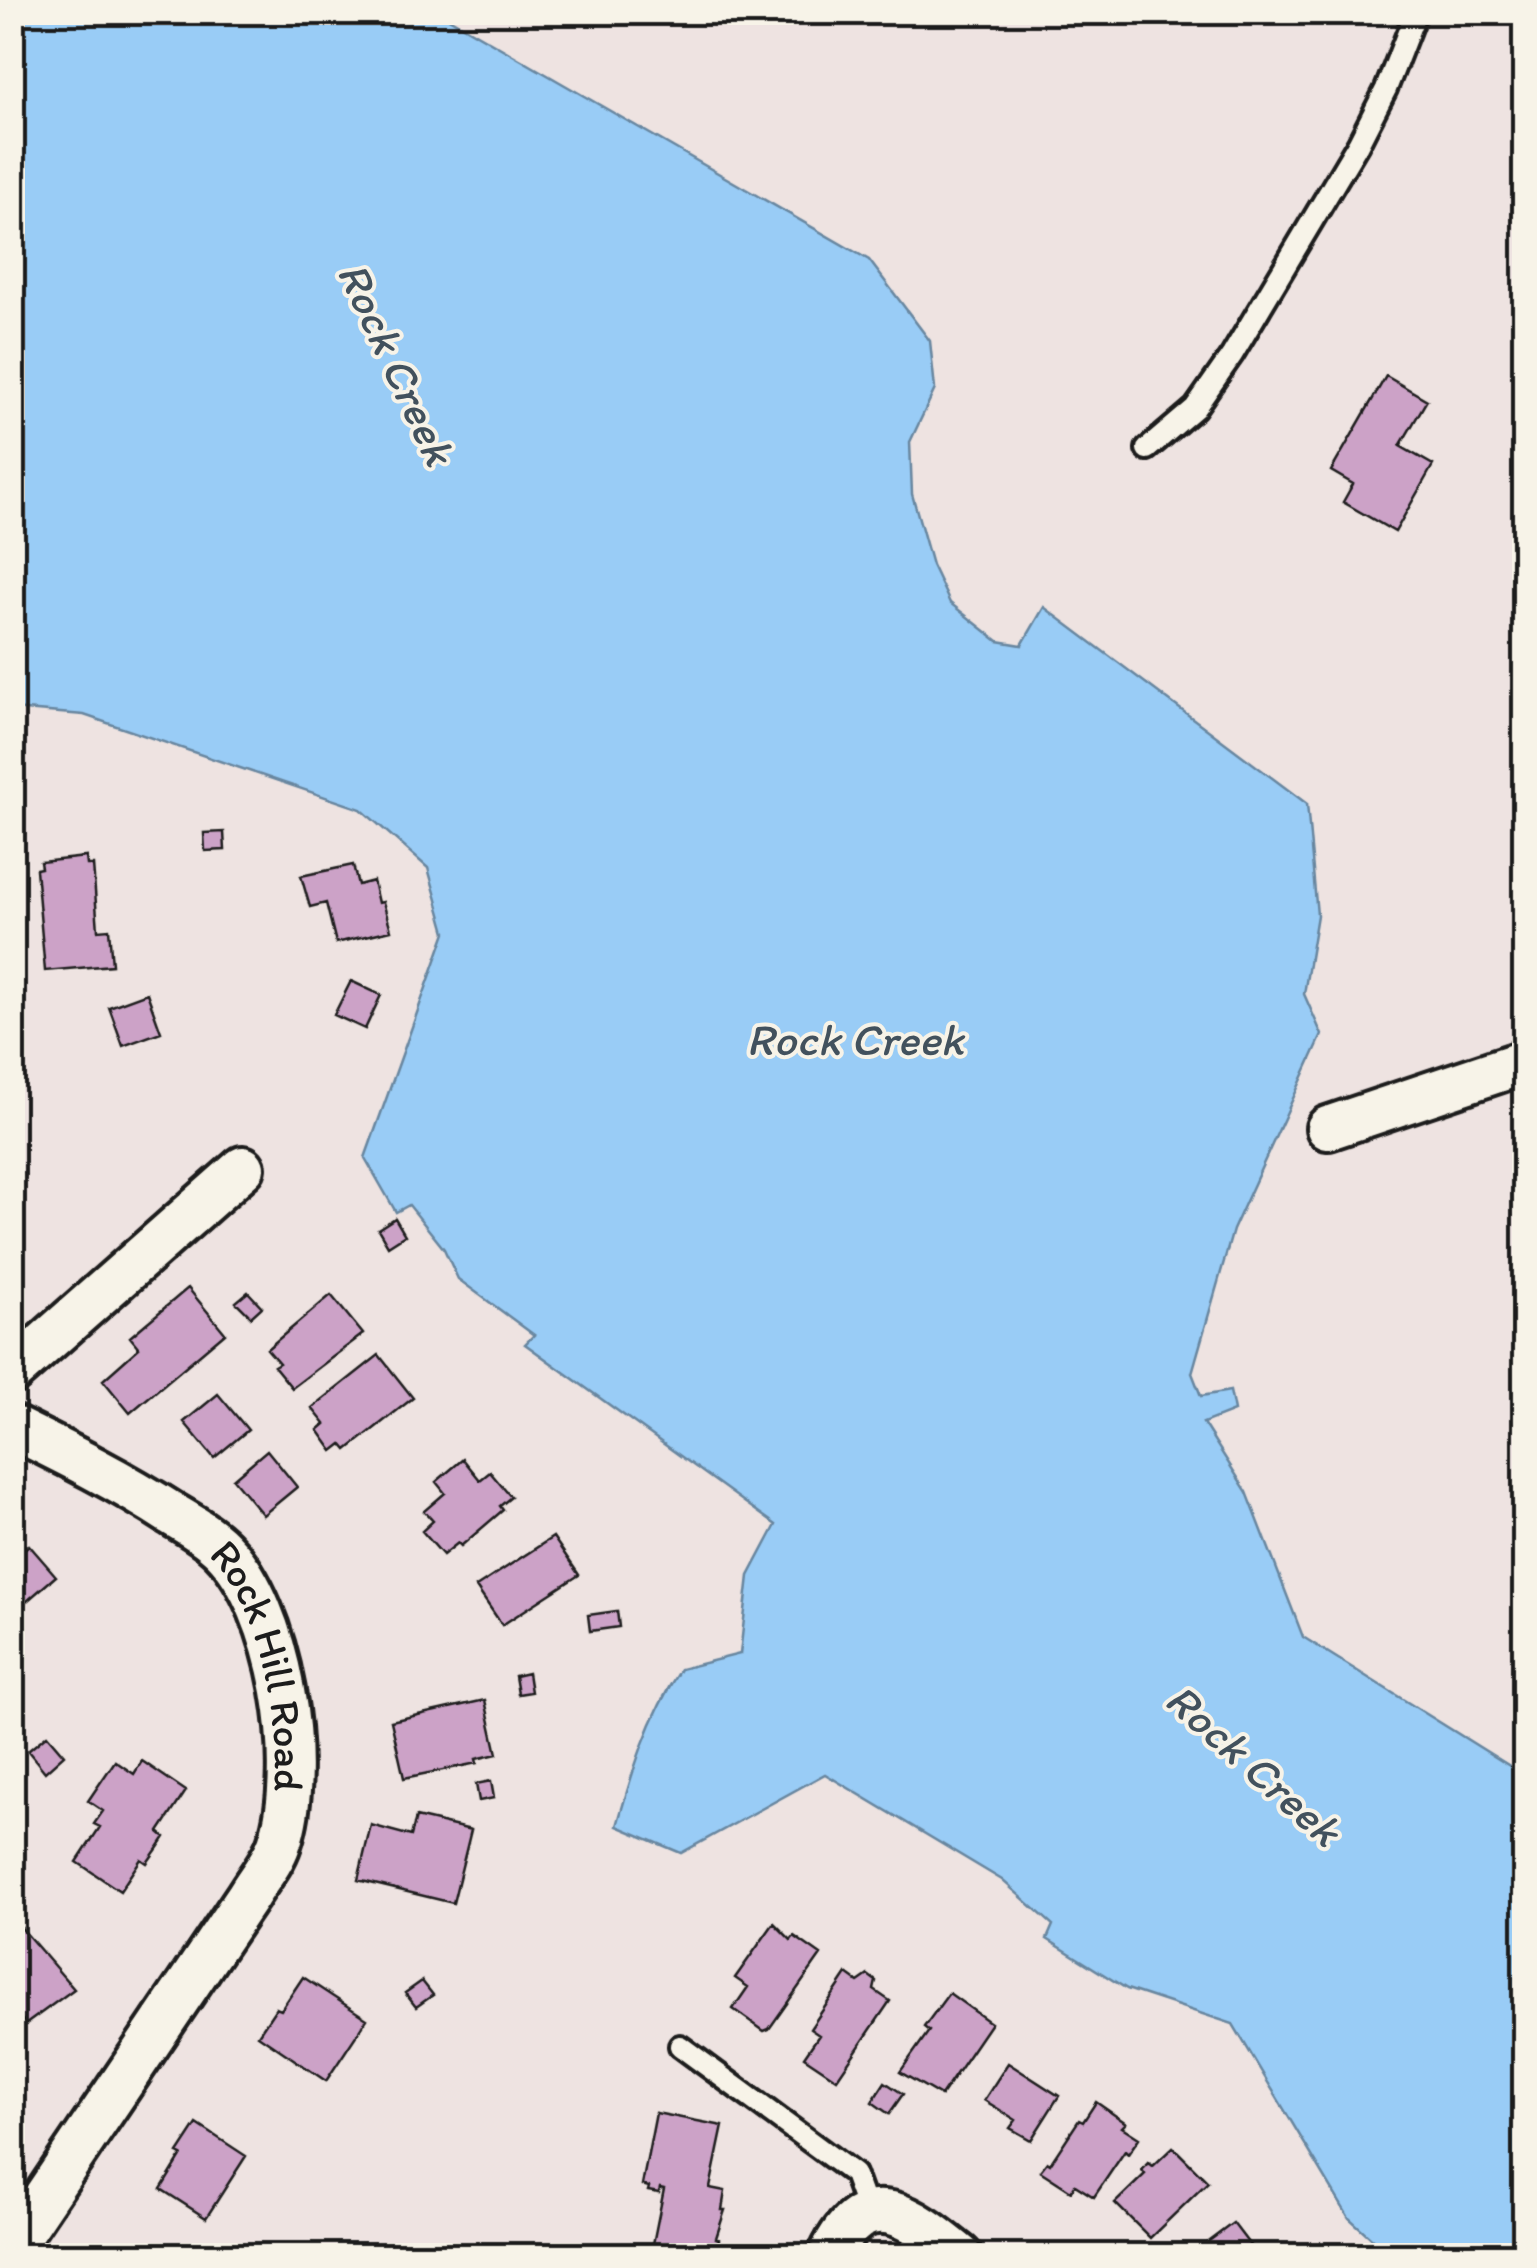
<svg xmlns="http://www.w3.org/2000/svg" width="1537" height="2268" viewBox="0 0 1537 2268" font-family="Itim,sans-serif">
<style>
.water{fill:#99ccf6;stroke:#67869f;stroke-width:2.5}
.building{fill:#cca2c7;stroke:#1c1c1c;stroke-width:2.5}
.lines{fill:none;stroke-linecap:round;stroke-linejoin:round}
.service-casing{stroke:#1c1c1c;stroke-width:28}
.minor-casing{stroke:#1c1c1c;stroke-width:50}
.service{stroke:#f7f3e8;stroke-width:20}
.minor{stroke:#f7f3e8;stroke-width:42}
.labels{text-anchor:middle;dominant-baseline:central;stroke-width:8;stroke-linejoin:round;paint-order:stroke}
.street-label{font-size:42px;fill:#1c1c1c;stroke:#f7f3e8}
.water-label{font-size:45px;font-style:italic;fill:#42515d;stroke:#f7f3e8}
</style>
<rect width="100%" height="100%" fill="#eee3e1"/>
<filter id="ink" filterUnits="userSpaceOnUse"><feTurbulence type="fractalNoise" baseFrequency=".01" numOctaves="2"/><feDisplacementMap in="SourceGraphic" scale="20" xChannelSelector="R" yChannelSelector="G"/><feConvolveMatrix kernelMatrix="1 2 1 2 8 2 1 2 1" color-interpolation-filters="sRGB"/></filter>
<g filter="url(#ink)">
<path class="water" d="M12 13H440L869 260 930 341 935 389 910 442 912 494 932 565 950 603 998 641 1022 645 1044 607 1307 804 1317 915 1304 994 1322 1035 1233 1230 1192 1373 1201 1396 1230 1391 1234 1411 1203 1423 1247 1492 1303 1637 1524 1775V2255H1390L1349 2218 1233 2024 1127 1989 1047 1939 1053 1925 1002 1880 825 1774 681 1853 617 1826C633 1769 648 1719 680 1669L740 1654 749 1576 776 1525 525 1344 534 1335 458 1279 444 1249 409 1205 396 1212 365 1158 446 932 428 868 361 809 84 715 13 709Z"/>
<path class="building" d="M1386 376 1427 400 1400 446 1433 465 1395 532 1343 502 1353 484 1331 471Z
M224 832 225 850 205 851 204 833Z
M86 857 87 865H93L98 930 109 929 112 965 45 971 36 869 41 868 40 862Z
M353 865 358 885 373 881 378 903 383 902 391 930 336 943 326 903 310 907 301 876Z
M351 981 381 995 365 1029 334 1015Z
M147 993 161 1032 123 1046 109 1007Z
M395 1218 405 1235 388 1246 378 1229Z
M188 1288 225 1333 130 1413 103 1380 139 1348 130 1337Z
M248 1292 262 1307 251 1317 236 1302Z
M331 1295 363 1334 292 1388 274 1366 279 1363 267 1349Z
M379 1355 413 1398 347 1450 342 1444 333 1451 318 1430 325 1424 312 1408Z
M218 1394 248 1430 214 1458 184 1422Z
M267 1450 297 1487 263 1515 233 1479Z
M463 1459 480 1480 490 1472 511 1497 500 1506 503 1510 461 1546 458 1543 443 1555 422 1531 433 1521 424 1511 445 1493 436 1482Z
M553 1537 579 1575 502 1625 476 1587Z
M29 1545 56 1576 12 1614V1559Z
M617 1611 619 1627 590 1631 588 1615Z
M528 1673 531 1692 518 1694 515 1676Z
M485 1700 497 1754 476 1759 477 1763 404 1778 391 1721Z
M47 1735 64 1755 45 1772 28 1751Z
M115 1761 134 1774 142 1761 186 1791 159 1832 165 1837 159 1846 147 1863 141 1859 120 1891 77 1862 100 1827 94 1824 103 1811 88 1801Z
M491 1781 494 1798 479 1801 476 1784Z
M416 1817 471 1830 453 1903 358 1880 371 1825 411 1836Z
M12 1917 74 1989 26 2024 12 2007Z
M774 1923 791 1940 794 1936 821 1955 769 2029 764 2031 733 2009 748 1987 735 1978Z
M847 1974 858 1982 868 1975 876 1981 874 1990 890 2001 837 2079 804 2057 819 2035 810 2029Z
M303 1977 367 2019 326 2081 258 2035 276 2008 281 2010Z
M422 1981 433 1995 416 2007 405 1993Z
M949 1993 991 2023 941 2096 900 2072 929 2031 924 2027Z
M1008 2063 1059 2096 1031 2140 1010 2128 1016 2120 984 2100Z
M885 2082 903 2094 889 2114 872 2102Z
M1096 2102 1126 2123 1122 2127 1139 2138 1128 2154 1125 2151 1094 2197 1075 2185 1071 2191 1040 2171 1047 2162 1050 2164 1079 2120 1083 2122Z
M656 2113 723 2126 710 2188 725 2191 722 2210H725L716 2238 719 2239 718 2247 714 2246 712 2256 653 2244 664 2189 660 2188 659 2193 648 2191 649 2187 642 2185Z
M197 2124 246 2156 206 2218 161 2189 182 2155 178 2153Z
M1173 2147 1208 2182 1150 2238 1115 2203 1145 2174 1142 2170 1149 2163 1153 2166Z
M1233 2223 1258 2256H1189Z"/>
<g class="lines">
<defs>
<path id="service" d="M1147 449 1195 408 1232 355 1358 144 1386 89 1416 12
M680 2046 854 2174 868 2213"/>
<g id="minor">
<path d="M1328 1128 1524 1062"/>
<path d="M12 1372 243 1168"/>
<path id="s1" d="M12 1427C67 1454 121 1481 172 1514 189 1524 208 1535 222 1549 281 1608 306 1766 279 1844 273 1862 258 1879 248 1896L12 2246"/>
<path d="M830 2256C865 2179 913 2218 960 2256"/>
</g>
</defs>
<use href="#service" class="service-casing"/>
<use href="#minor" class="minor-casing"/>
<use href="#service" class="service"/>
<use href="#minor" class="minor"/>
</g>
</g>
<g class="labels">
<g class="street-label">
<text stroke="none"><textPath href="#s1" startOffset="370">Rock Hill Road</textPath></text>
</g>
<g class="water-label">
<text transform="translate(397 363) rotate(65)">Rock Creek</text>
<text x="855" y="1039">Rock Creek</text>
<text transform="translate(1254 1764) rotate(42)">Rock Creek</text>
</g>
</g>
<rect width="1537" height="2268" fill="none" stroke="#f7f3e8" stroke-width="50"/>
<rect x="25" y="25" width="1487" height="2218" fill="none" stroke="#1c1c1c" stroke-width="4" filter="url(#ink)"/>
</svg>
